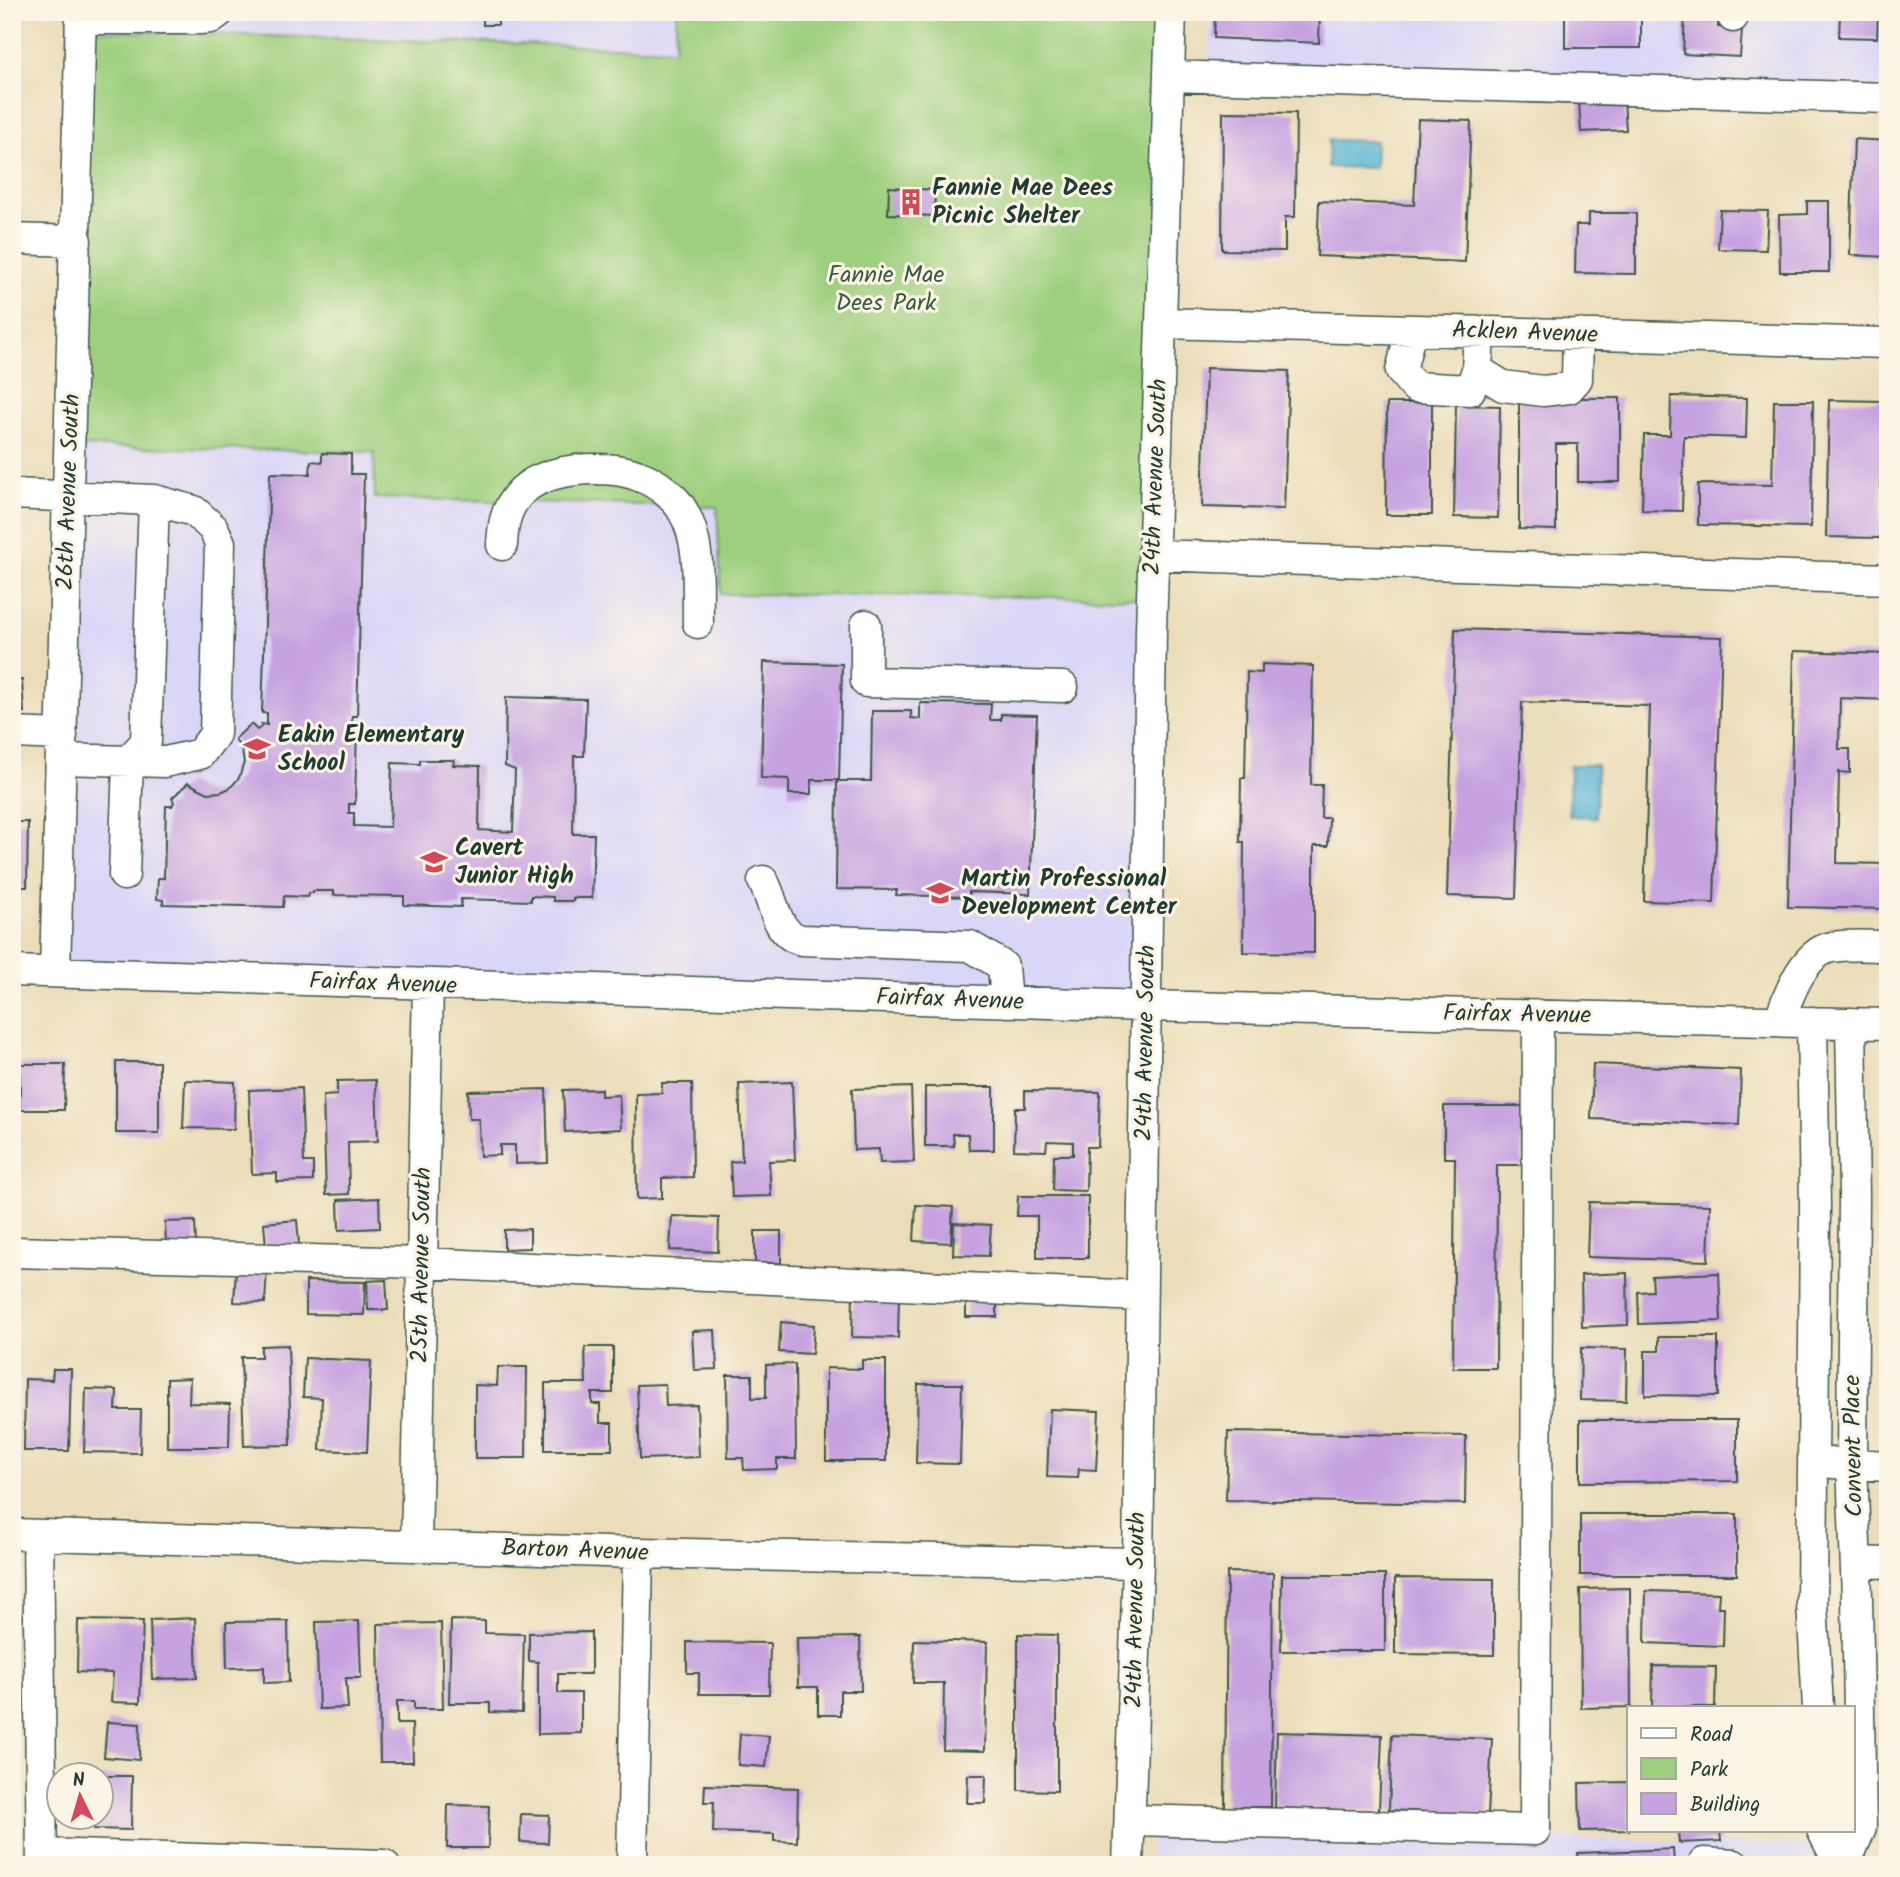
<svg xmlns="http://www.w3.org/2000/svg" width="1900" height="1877" viewBox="0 0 1900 1877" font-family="Kalam,sans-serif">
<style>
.built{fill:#dad6f7}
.green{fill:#9dcf7e;stroke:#5e8659;stroke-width:2}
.water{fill:#58b5d6;stroke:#3c7985;stroke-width:2}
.building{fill:#c6a2e1}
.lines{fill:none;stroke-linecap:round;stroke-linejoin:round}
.minor-casing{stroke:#3e5548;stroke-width:33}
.minor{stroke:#fff;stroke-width:30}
.labels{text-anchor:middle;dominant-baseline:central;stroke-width:6;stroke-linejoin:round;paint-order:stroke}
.poi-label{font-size:24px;font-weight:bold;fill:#1f3d34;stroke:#fcf5e5;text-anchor:start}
.park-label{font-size:24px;fill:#385a43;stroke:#fcf5e5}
.street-label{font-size:24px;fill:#1f3d34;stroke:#fcf5e5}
</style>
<rect width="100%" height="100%" fill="#fcf5e5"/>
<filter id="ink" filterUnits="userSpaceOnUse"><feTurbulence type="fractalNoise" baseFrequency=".0143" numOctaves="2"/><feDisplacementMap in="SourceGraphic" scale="14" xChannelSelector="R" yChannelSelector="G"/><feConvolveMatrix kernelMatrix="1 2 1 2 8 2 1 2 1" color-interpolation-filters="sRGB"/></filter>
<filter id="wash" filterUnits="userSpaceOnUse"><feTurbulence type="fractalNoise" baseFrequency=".00686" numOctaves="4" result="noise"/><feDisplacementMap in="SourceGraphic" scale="28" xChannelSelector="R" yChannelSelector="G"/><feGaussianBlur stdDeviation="1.57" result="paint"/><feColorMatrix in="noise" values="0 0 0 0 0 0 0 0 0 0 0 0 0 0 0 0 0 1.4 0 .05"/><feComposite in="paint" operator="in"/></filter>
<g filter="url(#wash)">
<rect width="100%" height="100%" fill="#ebddba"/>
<path class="built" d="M83 12H677L675 49 81 30Z
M1211 12H1888V90L1209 67Z
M72 366 1159 382 1147 1006 55 971Z
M1150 1828 1864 1847V1865H1149Z"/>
<path class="green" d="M677 12H1171L1152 598 721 594 717 507 375 498 374 452 70 446 81 30 675 49Z"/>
<path class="water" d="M1329 140 1376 141 1375 168 1328 167Z
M1570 765H1597L1596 817 1569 816Z"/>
<g id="blocks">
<path class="building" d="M465 12H546L545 19 498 17V25H483V15L465 14Z
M1215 12H1320L1319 43 1214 38Z
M1565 12H1641V48H1565Z
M1685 12H1718V27L1742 29 1740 57 1683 54Z
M1840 12H1878L1877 38 1839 37Z
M12 68H17L16 110H12Z
M1624 100 1626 130 1581 132 1579 102Z
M1223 112 1296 113 1295 217H1285V251L1222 250Z
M1418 119 1471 121 1465 262 1317 256 1319 201 1414 205Z
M1854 139 1888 141V257L1850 255Z
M889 187 935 190 934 216 888 214Z
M1807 201H1829V272H1780L1779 215 1807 214Z
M1720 210 1768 211 1766 250 1718 249Z
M1589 213H1636V274L1575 273 1576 225H1589Z
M12 315H16L15 351H12Z
M1206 368 1289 371 1284 509 1202 507Z
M1671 396 1747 398 1746 438 1684 436 1682 511 1642 510 1644 435H1670Z
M1519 398H1620V482H1578V444H1556V530L1519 529Z
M1829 400 1883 401 1880 538 1826 537Z
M1774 401H1813L1811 527 1698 525V484L1772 485Z
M1387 403H1432V515H1386Z
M1456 405 1500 406 1498 518 1454 517Z
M322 453 351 454V474H364L357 716H352V726H357L355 804H349V813H354V826L390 827 392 763 420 764V760H454L453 765 480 766 479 830 513 832 515 770 505 766 506 697 586 699 584 756H574L573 834H594L592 898H573V901H553V897L531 896V901L461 899V907L404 905V896L334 895V891H313V893H309L308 897 284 896 283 907 163 904V900L157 899 158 878H164L166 806H172L174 802 172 798 188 783 208 793 221 792 230 788 239 778 244 762 242 751 235 739 251 724 257 730 261 727V724L267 725V713H262L270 473 310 474 311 461 322 462Z
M1455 629 1722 637 1714 903 1644 901 1650 706 1522 702 1516 898 1447 896Z
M1794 651 1888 654V700L1840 698 1839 749H1850V773L1839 772 1837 863 1888 864V909L1788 907Z
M764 662 842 664 839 780H811V794H789V779L761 778Z
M1262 664 1313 666 1311 785H1322L1321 818H1329L1328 846H1314V953L1243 952 1244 842H1240L1241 778H1245L1247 672 1262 673Z
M22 680 24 712 12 713V681Z
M920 703 991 704 990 720H1001V714L1037 715 1030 894 969 892V897L896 895 897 890 836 889 837 781H871L872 711H911V718L920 719Z
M12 822H28L27 887H12Z
M116 1062H159V1133H116Z
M20 1064H65L64 1110H20Z
M1593 1064 1741 1070 1739 1125 1591 1119Z
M185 1080 235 1082 234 1129 183 1128Z
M376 1080 378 1141 348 1142 349 1194 326 1195 323 1096 337 1095V1081Z
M792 1082 795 1160 769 1161 771 1196 732 1197 730 1162 742 1161 739 1084Z
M662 1083H692L693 1177 662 1178V1198L637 1199 636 1094 662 1093Z
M911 1087 914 1162 880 1163 879 1149 854 1150 852 1089Z
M925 1087H994V1150H969L968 1134H953L954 1146H925Z
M301 1088 304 1162H313V1181L277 1182V1173L252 1174 249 1090Z
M546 1089 548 1163 515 1164V1145H500V1155L480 1156 479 1119H469L468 1091Z
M601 1089V1096L619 1095 621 1129 565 1132 563 1090Z
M1025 1091 1100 1092 1098 1147H1087L1086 1191 1053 1190 1054 1155H1073V1142L1047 1141 1046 1151 1014 1150 1015 1108H1025Z
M1444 1106H1522V1165H1497L1496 1368H1453L1455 1158H1444Z
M1018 1196H1088V1258H1037V1216H1017Z
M379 1198 380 1228 339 1230 338 1200Z
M1589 1202 1710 1205 1708 1261 1587 1257Z
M916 1205 953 1207 951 1243 914 1241Z
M672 1216 719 1218 718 1252 670 1250Z
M297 1220 299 1244 266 1247 264 1223Z
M195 1221 196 1246 166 1247 165 1222Z
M954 1223 991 1225 989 1256 953 1255Z
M530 1229V1248L504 1249V1230Z
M755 1231H781V1263H755Z
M236 1268 267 1269 265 1303 234 1302Z
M1627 1273 1628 1325 1582 1327 1581 1275Z
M1719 1273 1721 1321 1639 1324 1638 1292 1653 1291 1652 1276Z
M386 1280 388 1310H368L367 1281Z
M306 1281 365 1282 364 1315 306 1314Z
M966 1293H997V1317H966Z
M853 1295H899L898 1338 852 1337Z
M781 1322 814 1325 812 1354 779 1352Z
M715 1330 717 1369 694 1370 692 1331Z
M1659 1337H1718V1396L1645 1395V1351H1659Z
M288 1345 291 1445 244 1446 241 1357H261V1346Z
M585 1347H613V1393H592V1404H600V1423H612V1450H545V1383H586Z
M1581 1348 1627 1349 1626 1401 1580 1400Z
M305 1358 371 1361 367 1452 320 1450 322 1398 303 1397Z
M862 1360H886V1461H826V1368L862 1369Z
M795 1364 796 1459H777V1469L744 1470 743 1458H728L727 1375H752V1398H766V1365Z
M498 1367H527L526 1458H475V1385L497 1386Z
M53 1369H71L69 1451H24L25 1379 52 1380Z
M190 1378 189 1403 230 1404 229 1447H167V1379Z
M665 1384 666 1406 697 1405 699 1457 640 1459 637 1385Z
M918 1384H962L960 1464 916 1463Z
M86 1389 117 1390 116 1410H141L140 1453 84 1452Z
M1050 1409 1099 1411 1096 1470 1079 1469 1078 1478 1047 1477Z
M1580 1420H1737V1481L1580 1482Z
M1228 1432 1466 1436 1465 1504 1226 1500Z
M1580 1514H1737V1575H1580Z
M1227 1572 1273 1573 1271 1807H1225Z
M1282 1575H1385V1651H1281Z
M1395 1578 1494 1579V1655L1395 1654Z
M1630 1588 1631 1707 1581 1708 1580 1589Z
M1646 1591 1719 1593 1718 1607H1724L1723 1646 1645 1643Z
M195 1618 197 1678 152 1679 150 1620Z
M78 1620 143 1621 140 1703 111 1702 113 1673 77 1672Z
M451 1620 485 1621V1633L524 1634 522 1713 490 1712V1703H449Z
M288 1621 289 1682 264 1683V1667L227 1668 226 1622Z
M359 1621 361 1678H346L348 1708 319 1709 316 1622Z
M441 1623 443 1709H414V1701H397V1724H412L413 1762H380L378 1624Z
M591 1632V1674H558V1693H581V1733L538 1734V1662L529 1661V1633Z
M1018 1634 1057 1635V1791L1018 1790Z
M860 1637 861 1691H840V1715H818V1687H798L797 1638Z
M914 1640 987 1642 985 1751 943 1750 944 1683H913Z
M687 1642 770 1643 769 1694H699V1673H687Z
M1653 1666 1716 1667 1715 1707H1652Z
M107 1722 140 1724 139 1760 104 1757Z
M1277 1732 1382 1735 1379 1811 1275 1808Z
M740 1734 769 1736 766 1767 738 1765Z
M1392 1735 1492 1739 1488 1815 1389 1810Z
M968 1775H986L985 1803H967Z
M102 1776H132L131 1830 94 1829V1818H102Z
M1629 1782V1830L1580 1831 1579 1783Z
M705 1785 798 1788 797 1842 774 1841V1834L713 1832 714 1802H704Z
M448 1805 489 1806 488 1848H447Z
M521 1814 549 1815 548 1843 520 1842Z
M1678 1830H1720L1721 1841 1679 1843Z
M1673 1849 1674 1865H1579L1578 1853Z"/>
</g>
</g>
<g filter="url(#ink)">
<use href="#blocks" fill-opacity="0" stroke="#3e5548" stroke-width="2"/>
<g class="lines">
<defs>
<path id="minor" d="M1733 17V12
M81 19H200L211 18 219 12
M1169 76 1888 98
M12 239 76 241
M1161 323 1888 343
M1411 330 1401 371 1415 387 1470 390 1477 370 1479 332
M1477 370 1503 386 1543 391 1569 388 1577 379 1578 334
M12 494 154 500 194 511 213 528 220 543 215 734 200 754 165 762 61 759
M502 545C503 526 505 510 518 495 542 467 607 463 639 476 656 482 676 497 684 513 702 545 697 588 698 623
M1154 555 1888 579
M866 625V682L1063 687
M12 733 62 735
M124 875 128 761 146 742 154 500
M763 881C775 902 775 935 802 940L970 946 1003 966 1006 1002
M12 971 1147 1006 1888 1024
M55 971 81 12
M1779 1021C1788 997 1803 952 1832 947 1849 944 1870 946 1888 946
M1812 1022 1815 1206 1812 1603 1818 1707
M12 1252 422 1263 1140 1296
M1832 1463 1888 1466
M12 1534 638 1553 1138 1563
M38 1535 42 1865
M416 1545 428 985
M1856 1562 1888 1563
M1130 1820 1535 1830 1538 1015
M1822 1830 1840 1865
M43 1854 384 1865
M1704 1863 1734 1865
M632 1865 638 1553
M1128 1865 1138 1563 1151 631 1171 12
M1845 1865 1861 1827 1857 1597 1852 1464 1854 1196 1851 1023"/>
</defs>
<use href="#minor" class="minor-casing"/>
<use href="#minor" class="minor"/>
</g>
</g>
<defs>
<symbol id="building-bare" viewBox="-9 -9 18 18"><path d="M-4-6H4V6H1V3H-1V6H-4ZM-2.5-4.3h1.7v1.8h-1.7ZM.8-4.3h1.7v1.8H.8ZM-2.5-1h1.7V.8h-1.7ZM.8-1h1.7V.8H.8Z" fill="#d1495b" stroke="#fcf5e5" stroke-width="2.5" paint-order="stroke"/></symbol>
<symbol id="school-bare" viewBox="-9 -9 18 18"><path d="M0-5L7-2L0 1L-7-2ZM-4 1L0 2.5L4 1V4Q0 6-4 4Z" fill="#d1495b" stroke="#fcf5e5" stroke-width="2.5" paint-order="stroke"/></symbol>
</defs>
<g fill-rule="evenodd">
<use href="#building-bare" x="892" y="183" width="38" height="38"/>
<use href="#school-bare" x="238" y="730" width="38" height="38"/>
<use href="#school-bare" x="415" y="843" width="38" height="38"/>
<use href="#school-bare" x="921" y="874" width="38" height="38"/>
</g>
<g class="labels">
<g class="poi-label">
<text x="932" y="188">Fannie Mae Dees<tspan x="932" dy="28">Picnic Shelter</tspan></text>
<text x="278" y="735">Eakin Elementary<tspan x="278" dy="28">School</tspan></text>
<text x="455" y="848">Cavert<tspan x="455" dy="28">Junior High</tspan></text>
<text x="961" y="879">Martin Professional<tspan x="961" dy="28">Development Center</tspan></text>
</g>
<g class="park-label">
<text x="886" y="275">Fannie Mae<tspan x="886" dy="28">Dees Park</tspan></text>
</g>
<g class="street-label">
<text transform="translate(1525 333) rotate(2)">Acklen Avenue</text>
<text transform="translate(1156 477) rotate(-88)">24th Avenue South</text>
<text transform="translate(69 492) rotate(-88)">26th Avenue South</text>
<text transform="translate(383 984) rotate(2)">Fairfax Avenue</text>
<text transform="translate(950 1000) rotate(2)">Fairfax Avenue</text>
<text transform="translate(1517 1015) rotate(1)">Fairfax Avenue</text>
<text transform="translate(1146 1043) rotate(-89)">24th Avenue South</text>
<text transform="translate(422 1265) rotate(-89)">25th Avenue South</text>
<text transform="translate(1854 1446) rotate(-91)">Convent Place</text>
<text transform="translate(575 1551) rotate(2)">Barton Avenue</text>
<text transform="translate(1136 1610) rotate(-89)">24th Avenue South</text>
</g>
</g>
<rect width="1900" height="1877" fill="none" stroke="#fcf5e5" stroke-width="42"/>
<rect x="1627" y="1706" width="228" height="126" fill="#fcf5e5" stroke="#a4ab9e" stroke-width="2"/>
<rect x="1641" y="1728" width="35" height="10" fill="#ffffff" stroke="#a4ab9e" stroke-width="2"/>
<text x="1690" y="1741" font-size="21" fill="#1f3d34">Road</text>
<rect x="1641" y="1758" width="35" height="21" fill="#9dcf7e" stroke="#a4ab9e" stroke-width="2"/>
<text x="1690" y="1776" font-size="21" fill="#1f3d34">Park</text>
<rect x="1641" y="1793" width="35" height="21" fill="#c6a2e1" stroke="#a4ab9e" stroke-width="2"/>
<text x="1690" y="1811" font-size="21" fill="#1f3d34">Building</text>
<g transform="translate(80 1796) rotate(355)"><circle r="33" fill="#fcf5e5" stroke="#a4ab9e" stroke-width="2"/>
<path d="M0-5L12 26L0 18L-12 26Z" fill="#d1495b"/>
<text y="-10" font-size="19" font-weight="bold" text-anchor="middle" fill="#1f3d34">N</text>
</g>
</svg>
